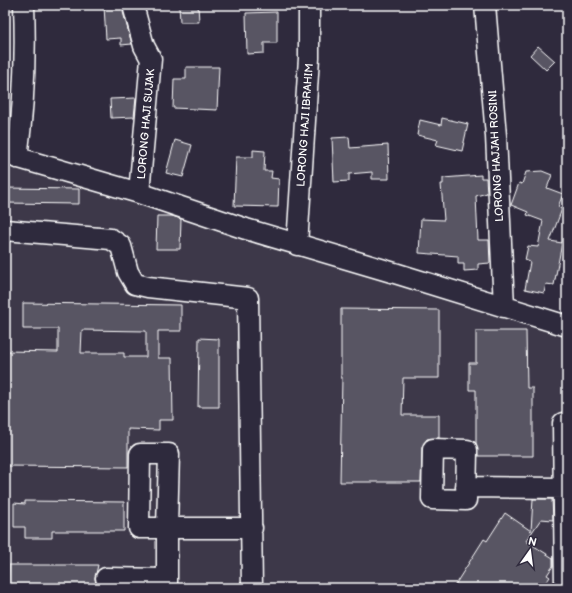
<svg xmlns="http://www.w3.org/2000/svg" width="572" height="593" viewBox="0 0 572 593" font-family="'Balsamiq Sans',sans-serif">
<style>
.built{fill:#3c3749}
.building{fill:#595564;stroke:#fff;fill-rule:evenodd}
.lines{fill:none;stroke-linecap:round;stroke-linejoin:round}
.minor-casing{stroke:#fff;stroke-width:23}
.minor{stroke:#2f2a3d;stroke-width:20}
.labels{text-anchor:middle;dominant-baseline:central;stroke-width:3;stroke-linejoin:round;paint-order:stroke}
.street-label{font-size:11px;fill:#fff;stroke:#2f2a3d}
</style>
<rect width="100%" height="100%" fill="#2f2a3d"/>
<filter id="ink" filterUnits="userSpaceOnUse"><feTurbulence type="fractalNoise" baseFrequency=".025" numOctaves="2"/><feDisplacementMap in="SourceGraphic" scale="8" xChannelSelector="R" yChannelSelector="G"/><feConvolveMatrix kernelMatrix="1 2 1 2 8 2 1 2 1" color-interpolation-filters="sRGB"/></filter>
<g filter="url(#ink)">
<path class="built" d="M5 164 567 333V588H5Z"/>
<path class="building" d="M116 5H123V12L132 44 121 45V38L106 39 104 6Z
M179 5H198L199 22H180Z
M277 12V43H264V53L247 54 246 13Z
M538 46 555 61 546 70 530 55Z
M186 67H219L217 110 173 108 174 79H186Z
M136 98 134 117 111 118 110 99Z
M442 118 468 124 462 151 436 145 438 140 417 135 420 120 441 125Z
M349 137 350 148 388 145 389 179H372V172L349 174V181L334 182 332 138Z
M175 140 192 145 183 177 166 173Z
M253 150 265 151 264 171H272L271 178 279 179 278 207 234 206 236 157H253Z
M542 171 552 175 547 188 563 194 558 207 562 209 550 241 562 243 554 285 546 284 544 293 525 289 530 262 525 260 528 246 538 247 543 221 527 215 528 212 511 205 519 183 522 184 526 172Z
M481 175V178H486L487 193 476 196 478 240H489L490 263 478 264V270L464 271V264H458V256L419 253 421 219 444 220 441 184H443V178Z
M5 188 79 189V204L5 203Z
M157 216H172L181 219 180 249H156Z
M23 303 181 305V331H158V358H172L173 420H159V430L128 429V467L5 466V351L58 352V329H23ZM82 330 146 331V357H124V353H81Z
M341 309 439 310V378H403L402 415H439V438L427 439 422 448 421 482H340L342 377H341Z
M476 331H526L527 388H533V456H478L476 443V390H469V363H476Z
M199 338 219 339V407H198Z
M533 499H552L553 520 541 519 526 541 553 558V566L547 575 550 577 542 588H453L484 539 487 541 505 513 531 531Z
M25 501 124 502V531H52V538H25V527H14V503L25 504Z
M9 565H98L95 578 97 588H8Z"/>
<g class="lines">
<defs>
<path id="minor" d="M485 5 496 136 504 307
M134 9 144 46 151 59 139 193
M5 154 139 193 246 229 398 274 567 326
M17 158C24 107 26 57 24 5
M5 230 111 239 121 246 128 272 135 284 148 287 248 298 252 588
M297 245 309 58V5
M563 423 565 588
M433 449 467 450 466 500 432 499Z
M140 454H169L167 528H139Z
M466 487 564 488
M106 578 167 579
M167 588V528H252"/>
</defs>
<use href="#minor" class="minor-casing"/>
<use href="#minor" class="minor"/>
</g>
</g>
<g class="labels">
<g class="street-label">
<text transform="translate(146 124) rotate(-85)">LORONG HAJI SUJAK</text>
<text transform="translate(305 125) rotate(-86)">LORONG HAJI IBRAHIM</text>
<text transform="translate(496 156) rotate(-93)">LORONG HAJJAH ROSINI</text>
</g>
</g>
<rect width="572" height="593" fill="none" stroke="#2f2a3d" stroke-width="20"/>
<rect x="10" y="10" width="552" height="573" fill="none" stroke="#fff" stroke-width="1.5" filter="url(#ink)"/>
<g transform="translate(530 551) rotate(14)" stroke="#2f2a3d" stroke-width="3" paint-order="stroke">
<path d="M0-3L7 15L0 10L-7 15Z" fill="#ffffff"/>
<text y="-6" font-size="11" font-weight="bold" text-anchor="middle" fill="#ffffff">N</text>
</g>
</svg>
